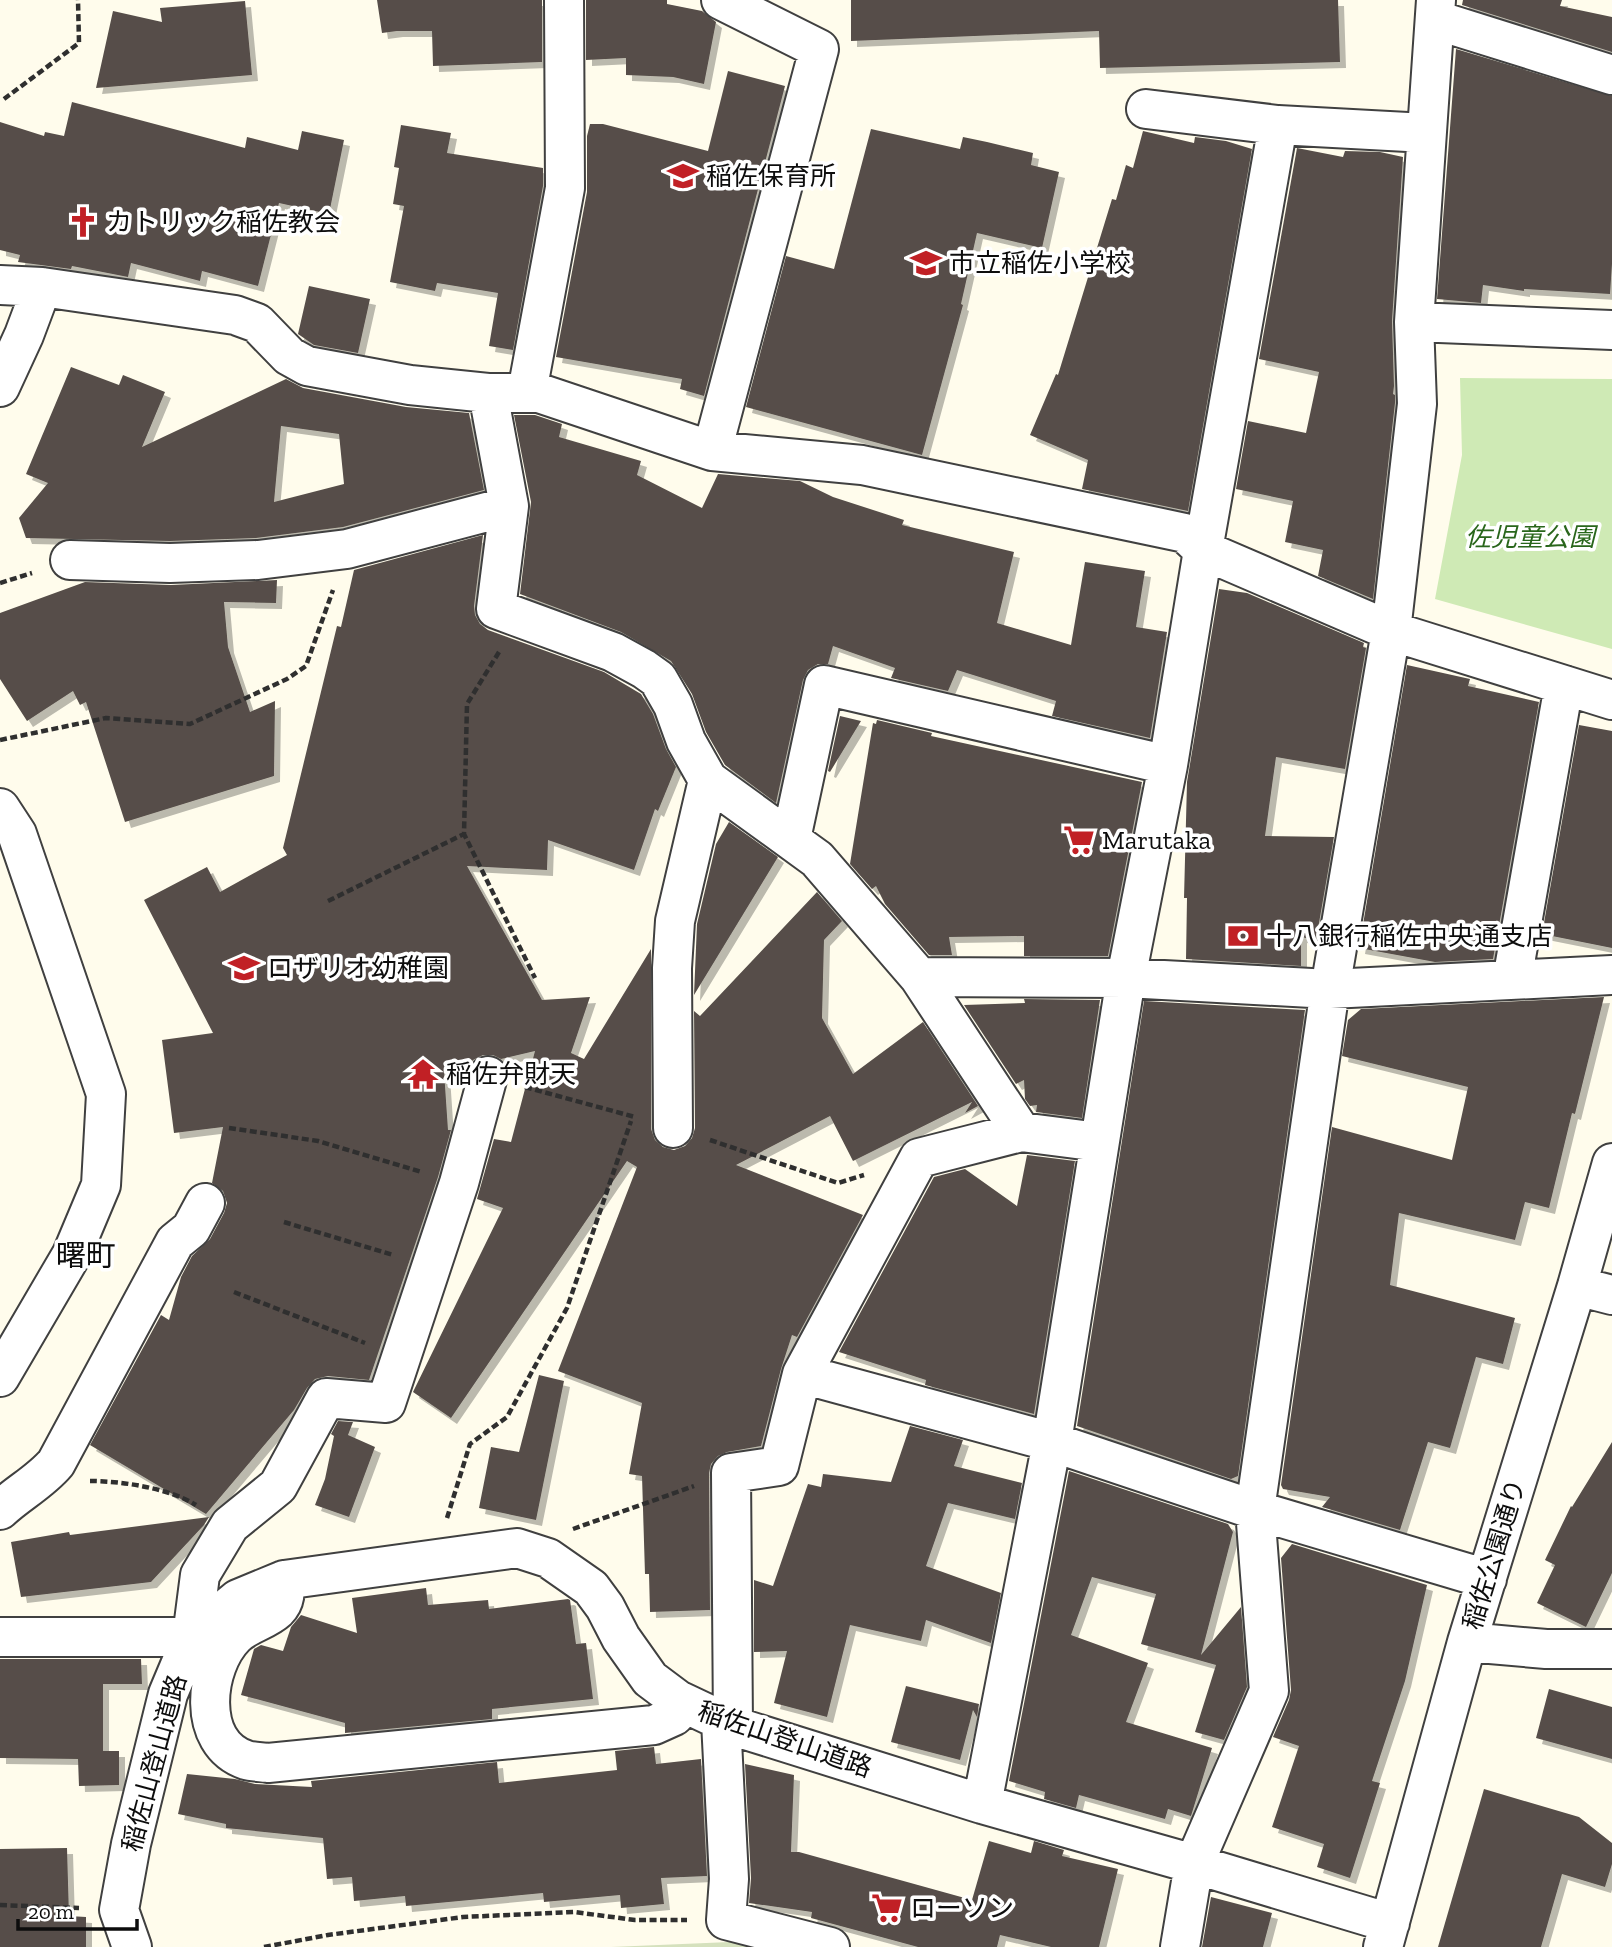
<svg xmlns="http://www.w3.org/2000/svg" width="1612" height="1947" viewBox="0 0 1612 1947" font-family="'Zilla Slab','Noto Sans JP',serif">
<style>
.green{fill:#cfeab5}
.cemetery{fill:#d5e1bd}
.building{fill:#564e49;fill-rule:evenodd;filter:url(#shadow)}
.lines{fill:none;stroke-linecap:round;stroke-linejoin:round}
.minor-casing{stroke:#404040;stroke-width:42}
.path{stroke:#2f2f2f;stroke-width:4.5;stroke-dasharray:7 3.5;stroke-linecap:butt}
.minor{stroke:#fff;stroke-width:38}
.labels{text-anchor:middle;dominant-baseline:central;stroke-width:7;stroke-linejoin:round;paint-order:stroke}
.poi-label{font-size:26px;fill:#0d0d0d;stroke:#fff;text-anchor:start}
.park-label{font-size:26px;font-style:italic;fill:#29661b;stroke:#fff}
.street-label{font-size:26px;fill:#0d0d0d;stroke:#fff}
.quarter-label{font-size:30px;fill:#0d0d0d;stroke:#fff}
</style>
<defs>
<filter id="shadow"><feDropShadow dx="6" dy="6" stdDeviation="0" flood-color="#0004"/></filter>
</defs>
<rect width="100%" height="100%" fill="#fffcec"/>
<path class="green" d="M1460 378 1612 379V649L1435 599 1462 455Z"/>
<path class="cemetery" d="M730 1942 749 1947H611Z"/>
<path class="building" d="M377 0H542V62L433 66 432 31H397L382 33Z
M586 0H667V4L702 11 716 22 704 84 673 77 626 75V58L586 60Z
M851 0H1338L1340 62 1100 68 1099 31 851 41Z
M1463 0H1562L1560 6 1612 17V52L1462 5Z
M245 1 252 75 96 88 113 11 162 22 160 8Z
M1456 49 1612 96V264L1610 294 1524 289V291L1483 285 1481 303 1437 299Z
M728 71 785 86 704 396 680 389 682 379 556 357 587 192V136L590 124H603L708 151Z
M72 102 245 148 247 137 298 150 302 131 344 140 329 214 279 203 258 286 202 271 200 281 131 263 128 277 72 266 71 269 18 262 20 255 0 250V122L44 136 45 132 64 136Z
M401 125 451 133 447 153 543 168V186L513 350 489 346 498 293 437 283 435 291 390 282 404 206 393 204 399 168 394 167Z
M871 129 960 149 963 137 987 142 1033 153 1031 165 1059 172 1042 248 977 233 961 304 963 305 922 455 746 407 786 256 834 269Z
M1143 131 1194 143 1195 137 1226 141 1252 149 1188 511 1082 489 1088 460 1030 435 1056 374 1058 375 1112 199 1116 200 1126 165 1133 168Z
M1297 148 1343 157 1345 151 1380 152 1403 157 1392 321 1394 386 1393 394 1395 395V403L1373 599 1318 576 1323 550 1285 542 1293 501 1236 489 1248 421 1306 433 1319 372 1259 359Z
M309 286 370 299 358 353 314 345 298 334Z
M71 367 119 385 123 375 165 392 142 447 286 379 303 388 406 407 469 413 484 490 343 527 256 538 170 541 26 538 19 518 48 483 26 474ZM281 426 339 434 344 484 274 502Z
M514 415H535L562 424 559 437 641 461 637 475 702 508 718 474 800 481 833 497 904 520 902 525 1014 552 997 623 1071 645 1085 562 1145 571 1136 627 1167 632 1150 738 1052 716 1056 701 957 670 948 691 891 678 895 668 833 646 828 664H818L808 670 803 680 776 803 725 765 706 732 692 694 671 661 621 632 520 594 531 502Z
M483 535 474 606 475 615 480 624 488 630 604 672 641 694 653 714 666 749 676 767 658 811 655 809 634 870 548 840 547 870 467 866 542 1000 590 997 571 1053 584 1059 651 949V1129L655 1140 663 1147 674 1150 685 1146 692 1138 695 1128 694 1011 700 1016 817 892 842 921 824 940 822 1018 853 1074 923 1022 978 1106 965 1113 972 1102 853 1161 830 1116 736 1165 863 1215 797 1337 792 1335 781 1369 761 1446 727 1452 718 1456 711 1464 709 1473 710 1610 650 1612 649 1574H645L642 1476 629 1474 642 1403 558 1371 637 1167 627 1161 451 1418 413 1392 503 1208 477 1199 494 1139 511 1142 535 1051 501 1059 493 1055H483L473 1060 469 1066 444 1071 448 1130H451L438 1177 369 1380 328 1376 315 1379 307 1388 294 1410 206 1514 90 1445 161 1315 169 1320 181 1277 192 1256 210 1239 224 1213 227 1203 223 1191 212 1183 223 1127 174 1133 162 1040 213 1033 144 900 207 867 220 892 287 855 283 848 337 626 341 627 354 570Z
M277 580 276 603 224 602 228 647 250 712 275 701 274 776 125 822 86 702 80 705 73 691 27 721 0 679V613L85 582 171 585Z
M1219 589 1247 593 1364 643 1363 647 1366 648 1345 769 1276 757 1265 836 1334 837 1316 940 1301 937V966L1186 959 1187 898H1184L1187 782Z
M1407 665 1470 679 1468 686 1539 702 1493 959 1435 962 1359 948Z
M840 716 861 721 830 772 828 771Z
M877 720 932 733 931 736 1142 782 1108 956H1024V936L949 937 952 955H929L885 904 876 886 872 889 850 864 873 723 876 724Z
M1579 725 1612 731V948L1542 934Z
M729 822 778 857 694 995 697 924 716 844Z
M1604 997 1575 1114 1572 1113 1549 1208 1525 1202 1515 1240 1399 1213 1390 1285 1515 1318 1503 1364 1476 1357 1450 1448 1428 1442 1400 1530 1322 1507 1330 1497 1283 1489 1281 1485 1332 1127 1452 1160 1468 1087 1342 1056 1348 1020 1361 1009Z
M1024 999 1100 1000 1082 1118 1036 1112 1037 1105 1030 1106 1025 1099 1024 1080 1016 1084 964 1005 1025 1003Z
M1144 1001 1305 1010 1238 1476 1231 1479 1077 1426Z
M1027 1155 1075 1161 1034 1414 925 1385 926 1380 839 1352 934 1177 965 1169 1017 1206Z
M539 1375 564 1381 536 1520 479 1508 491 1447 519 1452Z
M338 1421 353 1422 348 1435 375 1447 349 1517 315 1505 325 1479 334 1436 331 1434Z
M910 1426 963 1440 954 1466 1022 1483 1015 1519 948 1503 926 1566 1001 1593 991 1643 926 1620 921 1641 850 1625 827 1717 774 1703 787 1651 754 1652V1580L773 1586 808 1484 821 1487 823 1474 891 1482Z
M1612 1442V1573L1586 1627 1537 1603 1555 1565 1545 1560 1571 1506 1572 1507Z
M1069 1471 1228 1524 1233 1532 1201 1655 1241 1607 1247 1687 1224 1740 1195 1732 1216 1665 1141 1644 1156 1594 1092 1577 1071 1635 1148 1663 1126 1722 1212 1748 1191 1816 1168 1809 1165 1819 1079 1795 1076 1808 1044 1799 1045 1792 1009 1781Z
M209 1517 204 1525 151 1582 21 1597 11 1542 69 1532 70 1535Z
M1292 1544 1427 1585 1405 1681 1372 1781 1380 1783 1350 1878 1317 1867 1324 1844 1272 1827 1299 1746 1273 1737 1289 1700 1291 1690 1281 1558Z
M426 1588 428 1605 488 1600 489 1609 568 1599 570 1600 576 1644 586 1643 593 1699 492 1709V1719L345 1733V1723L241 1695 254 1649 261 1645 283 1651 291 1627 301 1615 357 1633 352 1598Z
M0 1659H141L142 1684H103V1751H119V1785L79 1786 78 1759 0 1758Z
M906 1686 979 1704 977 1717 973 1710 960 1760 891 1742Z
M1549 1689 1612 1707V1759L1536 1738Z
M654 1747 656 1764 701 1759 707 1876 661 1878 664 1904 621 1908 620 1895 544 1902 543 1893 406 1906 405 1896 354 1901 352 1877 327 1879 323 1838 226 1828V1824L178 1814 187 1774 235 1779 255 1784 312 1787 311 1781 497 1762 499 1783 617 1770 615 1751Z
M745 1764 794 1775 791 1852H799L972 1900 989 1841 1031 1853 1034 1841 1064 1850 1062 1856 1118 1869 1099 1947H1051L1000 1935 997 1947H918L811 1918 812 1912 749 1903 751 1878Z
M1484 1789 1579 1817 1612 1843V1864L1605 1887 1562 1874 1541 1947H1438Z
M67 1848 69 1916 86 1917V1947H0V1849Z
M1211 1897 1272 1913 1263 1947H1202Z"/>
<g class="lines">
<defs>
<path id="minor" d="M1436 20 1612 75
M1146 109 1278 125 1426 133
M0 285 42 287 235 315 257 323 289 356 307 366 410 385 488 393H539L712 451 862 465 1185 533 1203 550 1391 631 1612 700
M1414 322 1612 330
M0 387 24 335 42 287
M527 392 565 188 564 0
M488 393 509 506 496 609 613 652 644 669 658 679 673 705 686 741 708 780 817 859 919 977 1021 1132
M712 451 819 49 721 0
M70 560 170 563 258 560 347 549 509 506
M0 808 17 834 106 1094 101 1185 72 1254 0 1377
M791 839 824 685 1168 765
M919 977 1126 978 1330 989 1612 975
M1512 980 1564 685
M673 1128 672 968 675 921 708 780
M1577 1286 1612 1295
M802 1374 1052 1442 1255 1510 1487 1579
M0 1510C18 1493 40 1482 56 1463L175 1242 191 1229 205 1203
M284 1580C285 1592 286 1601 277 1610 265 1621 247 1624 235 1636 204 1667 196 1743 246 1760 253 1762 261 1762 268 1763L654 1725 674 1716 686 1704
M0 1637H192L200 1575 230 1525 278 1486 326 1398 386 1403 459 1183 488 1076
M1467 1642 1546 1649H1612
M721 1721 729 1879 726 1920 830 1947
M733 1726 731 1473 779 1466 802 1374 919 1158 1021 1132 1099 1142
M982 1804 1052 1442 1126 978 1168 765 1203 550 1278 125
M132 1947 119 1910 131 1844 168 1694 192 1637 238 1599 284 1580 517 1548 548 1558 591 1588 605 1607 621 1638 650 1679 678 1700 733 1726 982 1804 1194 1864 1390 1923
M1180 1947 1194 1864 1269 1691 1255 1510 1330 989 1391 631 1417 404 1414 322 1436 0
M1383 1947 1467 1642 1577 1286 1612 1163"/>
</defs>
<use href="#minor" class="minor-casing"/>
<path class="path" d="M4 99 79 43 78 0
M0 583 32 573
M499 652 467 704 464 834 535 978
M0 740 106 718 190 724 287 679 306 666 333 590
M328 901 464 834
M525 1087 635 1117
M229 1128 318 1141 422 1172
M710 1140 838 1183 864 1175
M284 1222 393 1255
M234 1292 365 1343
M90 1481C121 1481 169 1488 196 1505
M447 1518 470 1444 507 1417 567 1308 631 1121
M573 1529 694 1486
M0 1905 79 1908
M264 1947 328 1935 463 1917 574 1912 635 1920H687"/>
<use href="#minor" class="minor"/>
</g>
<defs>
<symbol id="school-bare" viewBox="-9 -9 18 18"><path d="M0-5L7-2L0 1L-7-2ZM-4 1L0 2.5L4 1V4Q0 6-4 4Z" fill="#c12025" stroke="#fff" stroke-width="2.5" paint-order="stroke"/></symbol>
<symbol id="church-bare" viewBox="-9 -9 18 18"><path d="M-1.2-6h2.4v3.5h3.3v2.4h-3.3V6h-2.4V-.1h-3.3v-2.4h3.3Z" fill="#c12025" stroke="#fff" stroke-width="2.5" paint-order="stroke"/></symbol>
<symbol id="supermarket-bare" viewBox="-9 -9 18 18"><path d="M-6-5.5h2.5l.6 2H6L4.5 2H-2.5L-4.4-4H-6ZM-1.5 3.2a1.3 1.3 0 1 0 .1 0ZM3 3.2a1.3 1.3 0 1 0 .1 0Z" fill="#c12025" stroke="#fff" stroke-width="2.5" paint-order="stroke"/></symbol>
<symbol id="bank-bare" viewBox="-9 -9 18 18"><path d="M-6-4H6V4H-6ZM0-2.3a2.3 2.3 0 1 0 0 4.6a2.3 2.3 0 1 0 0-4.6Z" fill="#c12025" stroke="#fff" stroke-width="2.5" paint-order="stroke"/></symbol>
<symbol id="temple-bare" viewBox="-9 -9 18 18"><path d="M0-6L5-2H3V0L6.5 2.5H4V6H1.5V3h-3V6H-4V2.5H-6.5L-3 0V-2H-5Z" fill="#c12025" stroke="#fff" stroke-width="2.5" paint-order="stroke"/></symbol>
</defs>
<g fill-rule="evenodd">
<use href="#school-bare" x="661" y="154" width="44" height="44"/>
<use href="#church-bare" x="61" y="200" width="44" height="44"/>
<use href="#school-bare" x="904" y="241" width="44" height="44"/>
<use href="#supermarket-bare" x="1057" y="818" width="44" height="44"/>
<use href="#bank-bare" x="1221" y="914" width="44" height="44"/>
<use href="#school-bare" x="222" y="946" width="44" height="44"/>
<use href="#temple-bare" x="401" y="1052" width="44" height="44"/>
<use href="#supermarket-bare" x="865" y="1886" width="44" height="44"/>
</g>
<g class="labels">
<g class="poi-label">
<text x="706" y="176">稲佐保育所</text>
<text x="106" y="222">カトリック稲佐教会</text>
<text x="949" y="263">市立稲佐小学校</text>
<text x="1102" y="840">Marutaka</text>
<text x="1266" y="936">十八銀行稲佐中央通支店</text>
<text x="267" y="968">ロザリオ幼稚園</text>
<text x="446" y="1074">稲佐弁財天</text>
<text x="910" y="1908">ローソン</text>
</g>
<g class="park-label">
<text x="1530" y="537">佐児童公園</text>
</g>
<g class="street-label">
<text transform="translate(1494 1554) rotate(-73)">稲佐公園通り</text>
<text transform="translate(785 1739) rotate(19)">稲佐山登山道路</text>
<text transform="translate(154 1763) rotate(-75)">稲佐山登山道路</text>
</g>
<g class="quarter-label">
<text x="86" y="1256">曙町</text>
</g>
</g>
<path d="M18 1919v10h119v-10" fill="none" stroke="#0d0d0d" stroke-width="3.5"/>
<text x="28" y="1919" font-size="21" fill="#0d0d0d" stroke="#ffffff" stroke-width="5" paint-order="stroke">20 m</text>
</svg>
